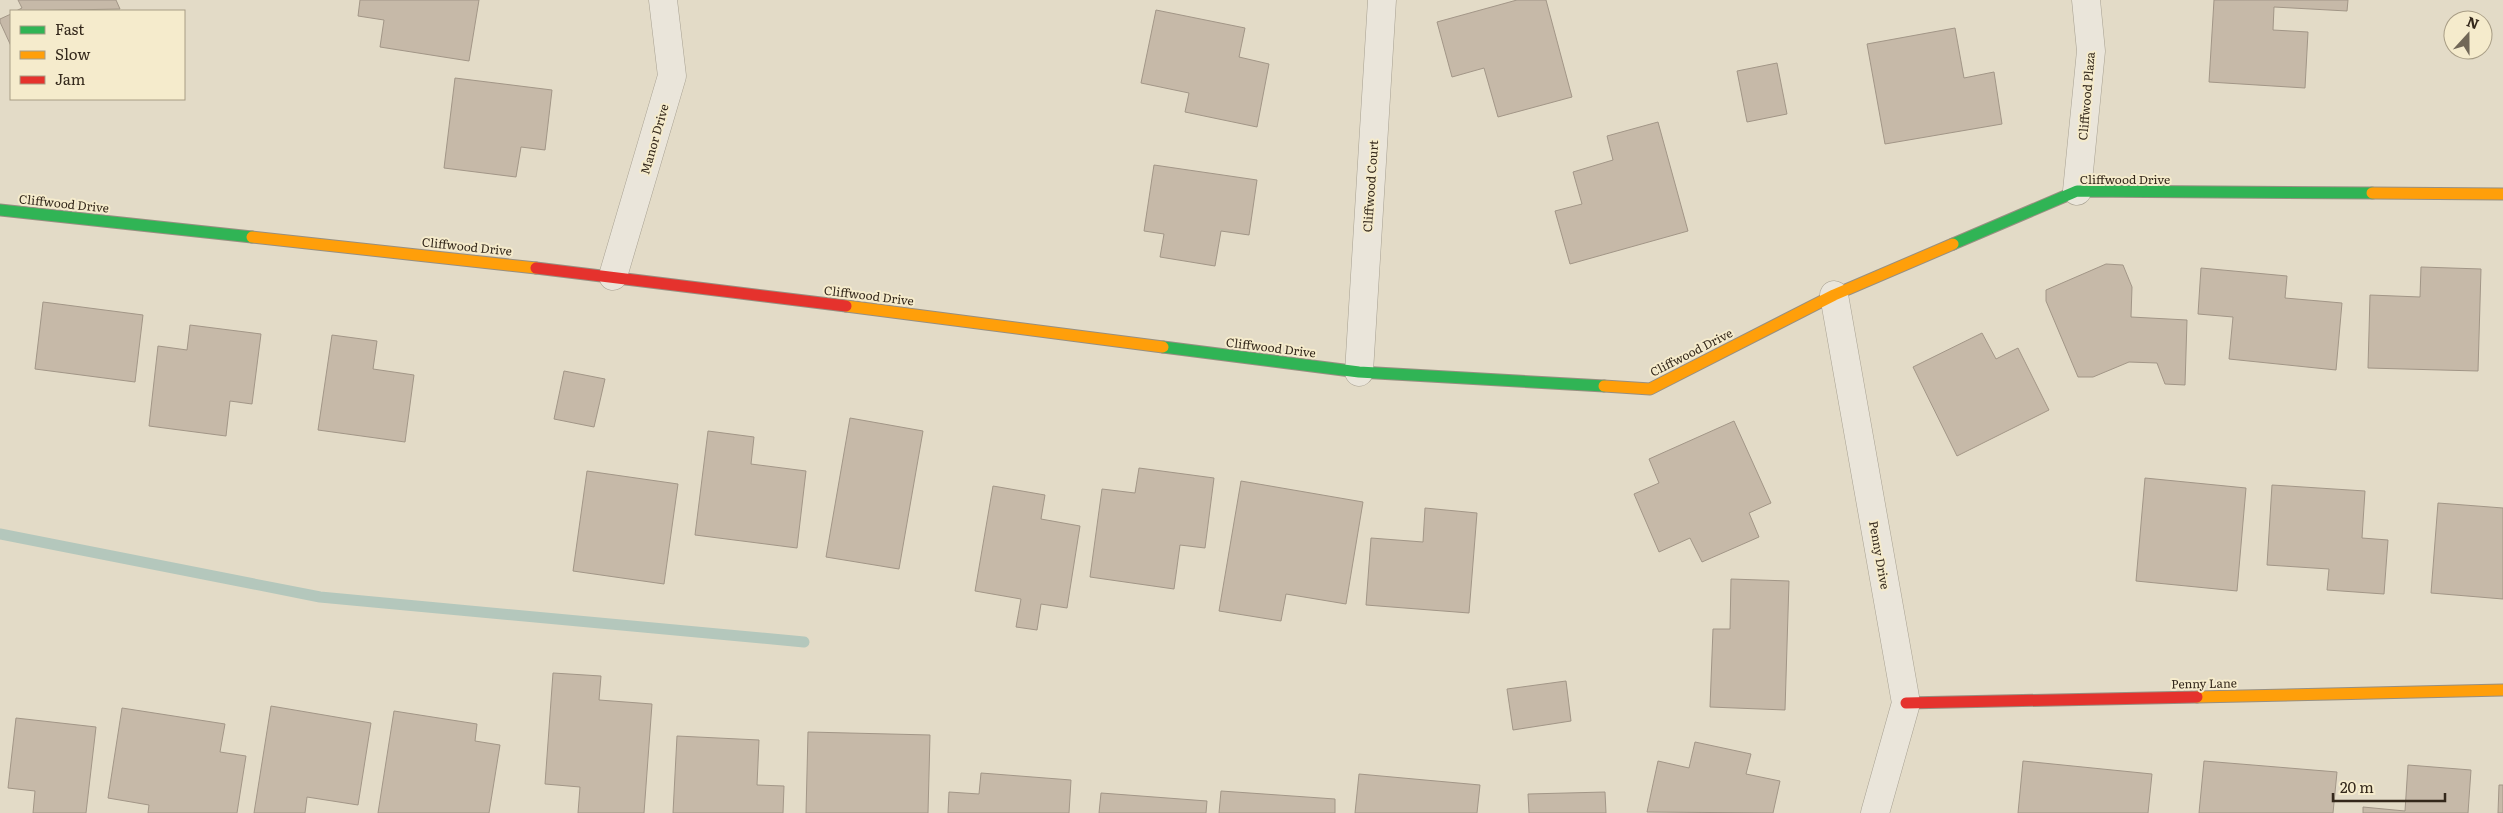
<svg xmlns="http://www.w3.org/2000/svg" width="2503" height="813" viewBox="0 0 2503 813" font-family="Literata,serif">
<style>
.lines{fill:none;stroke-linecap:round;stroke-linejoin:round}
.stream{stroke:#b4c7bc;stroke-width:11}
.building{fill:#c6b9a8;stroke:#a29687}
.street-casing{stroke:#a7a091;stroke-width:29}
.fast-casing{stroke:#978f81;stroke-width:13}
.slow-casing{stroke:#978f81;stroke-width:13}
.jam-casing{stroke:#978f81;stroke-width:13}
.street{stroke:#eae5da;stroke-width:28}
.fast{stroke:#30b455;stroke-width:11}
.slow{stroke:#ff9f0a;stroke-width:11}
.jam{stroke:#e5322d;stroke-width:11}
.labels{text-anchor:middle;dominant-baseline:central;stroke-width:4;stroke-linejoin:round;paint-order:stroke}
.street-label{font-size:12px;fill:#34281b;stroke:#f5ebcc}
</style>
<rect width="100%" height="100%" fill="#e3dbc7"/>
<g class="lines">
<path class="stream" d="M0 534 320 597 804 642"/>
</g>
<path class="building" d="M18 0H116L120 9 16 11 22 8Z
M360 0H479L469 61 380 47 384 20 358 16Z
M1517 0H1546L1572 97 1498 117 1484 68 1452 77 1437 22Z
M2214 0H2348L2347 11 2274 7 2273 30 2308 32 2305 88 2209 82Z
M1156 10 1245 28 1239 57 1269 64 1257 127 1185 112 1189 93 1141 83Z
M11 14V46L0 22V19Z
M1955 28 1964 78 1994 72 2002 124 1885 144 1867 44Z
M1777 63 1787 114 1747 122 1737 71Z
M455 78 552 90 545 150 521 147 516 177 444 168Z
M1658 122 1688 231 1570 264 1555 211 1582 204 1573 172 1613 160 1607 136Z
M1154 165 1257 180 1249 235 1221 231 1215 266 1160 257 1164 234 1144 231Z
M2106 264 2123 265 2132 287 2131 317 2187 320 2185 385 2165 384 2157 363 2129 362 2093 377H2078L2046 301V290Z
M2421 267 2481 269 2478 371 2368 368 2370 295 2420 297Z
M2201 268 2287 276 2285 298 2342 303 2336 370 2229 359 2233 317 2198 314Z
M43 302 143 315 135 382 35 369Z
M190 325 261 334 252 404 230 401 226 436 149 426 158 346 187 350Z
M1982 333 1996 359 2018 348 2049 410 1957 456 1913 367Z
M332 335 377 341 373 369 414 375 405 442 318 430Z
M564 371 605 379 594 427 554 419Z
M850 418 923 431 899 569 826 557Z
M1734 421 1771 503 1749 513 1759 537 1702 562 1690 538 1659 552 1634 494 1659 483 1649 459Z
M708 431 754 437 751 464 806 471 797 548 695 535Z
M1139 468 1214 478 1205 548 1180 545 1174 589 1090 577 1102 489 1135 493Z
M587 471 678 484 664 584 573 571Z
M2145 478 2246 488 2237 591 2136 581Z
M1241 481 1363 502 1346 604 1286 594 1281 621 1219 611Z
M2272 485 2365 491 2362 538 2388 540 2384 594 2327 590 2329 569 2267 565Z
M993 486 1045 495 1041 519 1080 526 1067 608 1041 604 1037 630 1016 627 1021 599 975 591Z
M2438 503 2503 508V599L2431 593Z
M1425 508 1477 513 1469 613 1366 605 1371 538 1423 542Z
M1731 579 1789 581 1785 710 1710 707 1713 629H1730Z
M553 673 601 676 599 700 652 704 644 813H578L580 787 545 784Z
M1566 681 1571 721 1513 730 1507 689Z
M271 706 371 723 358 805 307 797 305 813H254Z
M122 708 225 724 220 752 246 756 237 813H148L149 805 108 798Z
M394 711 477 724 475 741 500 745 489 813H378Z
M16 718 96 727 86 813H33L35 791 8 788Z
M808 732 930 735 928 813H806Z
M677 736 759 740 757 785 784 786 783 813H673Z
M1695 742 1751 754 1746 774 1780 781 1773 813 1647 812 1658 761 1689 768Z
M2023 761 2152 774 2148 813H2018Z
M2204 761 2337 772 2333 813H2199Z
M2408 765 2471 770 2468 813H2363V807L2405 811Z
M981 773 1071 780 1069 813H948L949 792 979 794Z
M1359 774 1480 785 1477 813H1355Z
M2499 785H2503V813H2498Z
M1221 791 1335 799V813H1219Z
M1605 792 1606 813H1529L1528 794Z
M1101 793 1207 801 1206 813H1099Z"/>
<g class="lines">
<defs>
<path id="street" d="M2077 191 2091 51 2086 0
M613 276 672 76 663 0
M1834 295 1906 703 1875 813
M1359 372 1382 0"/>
<path id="fast" d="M0 210 252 237
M1953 244 2077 191 2372 193
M1163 347 1359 372 1604 386"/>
<path id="slow" d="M2372 193 2503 194
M252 237 536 268
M846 306 1163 347
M1604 386 1650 389 1834 295 1953 244
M2197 697 2503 690"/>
<path id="jam" d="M536 268 846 306
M1906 703 2197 697"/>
</defs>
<use href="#street" class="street-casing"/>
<use href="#fast" class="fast-casing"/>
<use href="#slow" class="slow-casing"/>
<use href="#jam" class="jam-casing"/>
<use href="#street" class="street"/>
<use href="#fast" class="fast"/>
<use href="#slow" class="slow"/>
<use href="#jam" class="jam"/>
</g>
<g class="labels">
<g class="street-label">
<text transform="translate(2086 96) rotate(-85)">Cliffwood Plaza</text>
<text transform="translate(654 139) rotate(-74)">Manor Drive</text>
<text x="2125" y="179">Cliffwood Drive</text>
<text transform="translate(1370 186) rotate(-86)">Cliffwood Court</text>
<text transform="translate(64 203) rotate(6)">Cliffwood Drive</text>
<text transform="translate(467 246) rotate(6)">Cliffwood Drive</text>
<text transform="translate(869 295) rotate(7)">Cliffwood Drive</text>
<text transform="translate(1271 347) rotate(7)">Cliffwood Drive</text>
<text transform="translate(1691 352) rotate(-27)">Cliffwood Drive</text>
<text transform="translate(1880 555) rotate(80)">Penny Drive</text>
<text transform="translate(2204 683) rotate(-1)">Penny Lane</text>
</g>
</g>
<rect x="10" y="10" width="175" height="90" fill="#f5ebcc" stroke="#a89d85"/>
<rect x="20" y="26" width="25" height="8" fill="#30b455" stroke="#a89d85"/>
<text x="55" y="35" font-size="15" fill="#34281b">Fast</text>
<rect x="20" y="51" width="25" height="8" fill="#ff9f0a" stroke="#a89d85"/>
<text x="55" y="60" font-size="15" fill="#34281b">Slow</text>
<rect x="20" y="76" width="25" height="8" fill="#e5322d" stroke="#a89d85"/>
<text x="55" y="85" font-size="15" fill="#34281b">Jam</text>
<g transform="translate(2468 35) rotate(21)"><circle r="24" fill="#f5ebcc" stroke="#a89d85"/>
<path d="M0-4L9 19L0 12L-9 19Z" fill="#716757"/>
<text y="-8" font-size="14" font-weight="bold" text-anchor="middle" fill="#34281b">N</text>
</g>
<path d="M2333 793v8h112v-8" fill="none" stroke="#34281b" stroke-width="2.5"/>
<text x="2340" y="793" font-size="15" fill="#34281b" stroke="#f5ebcc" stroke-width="4" paint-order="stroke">20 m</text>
</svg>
